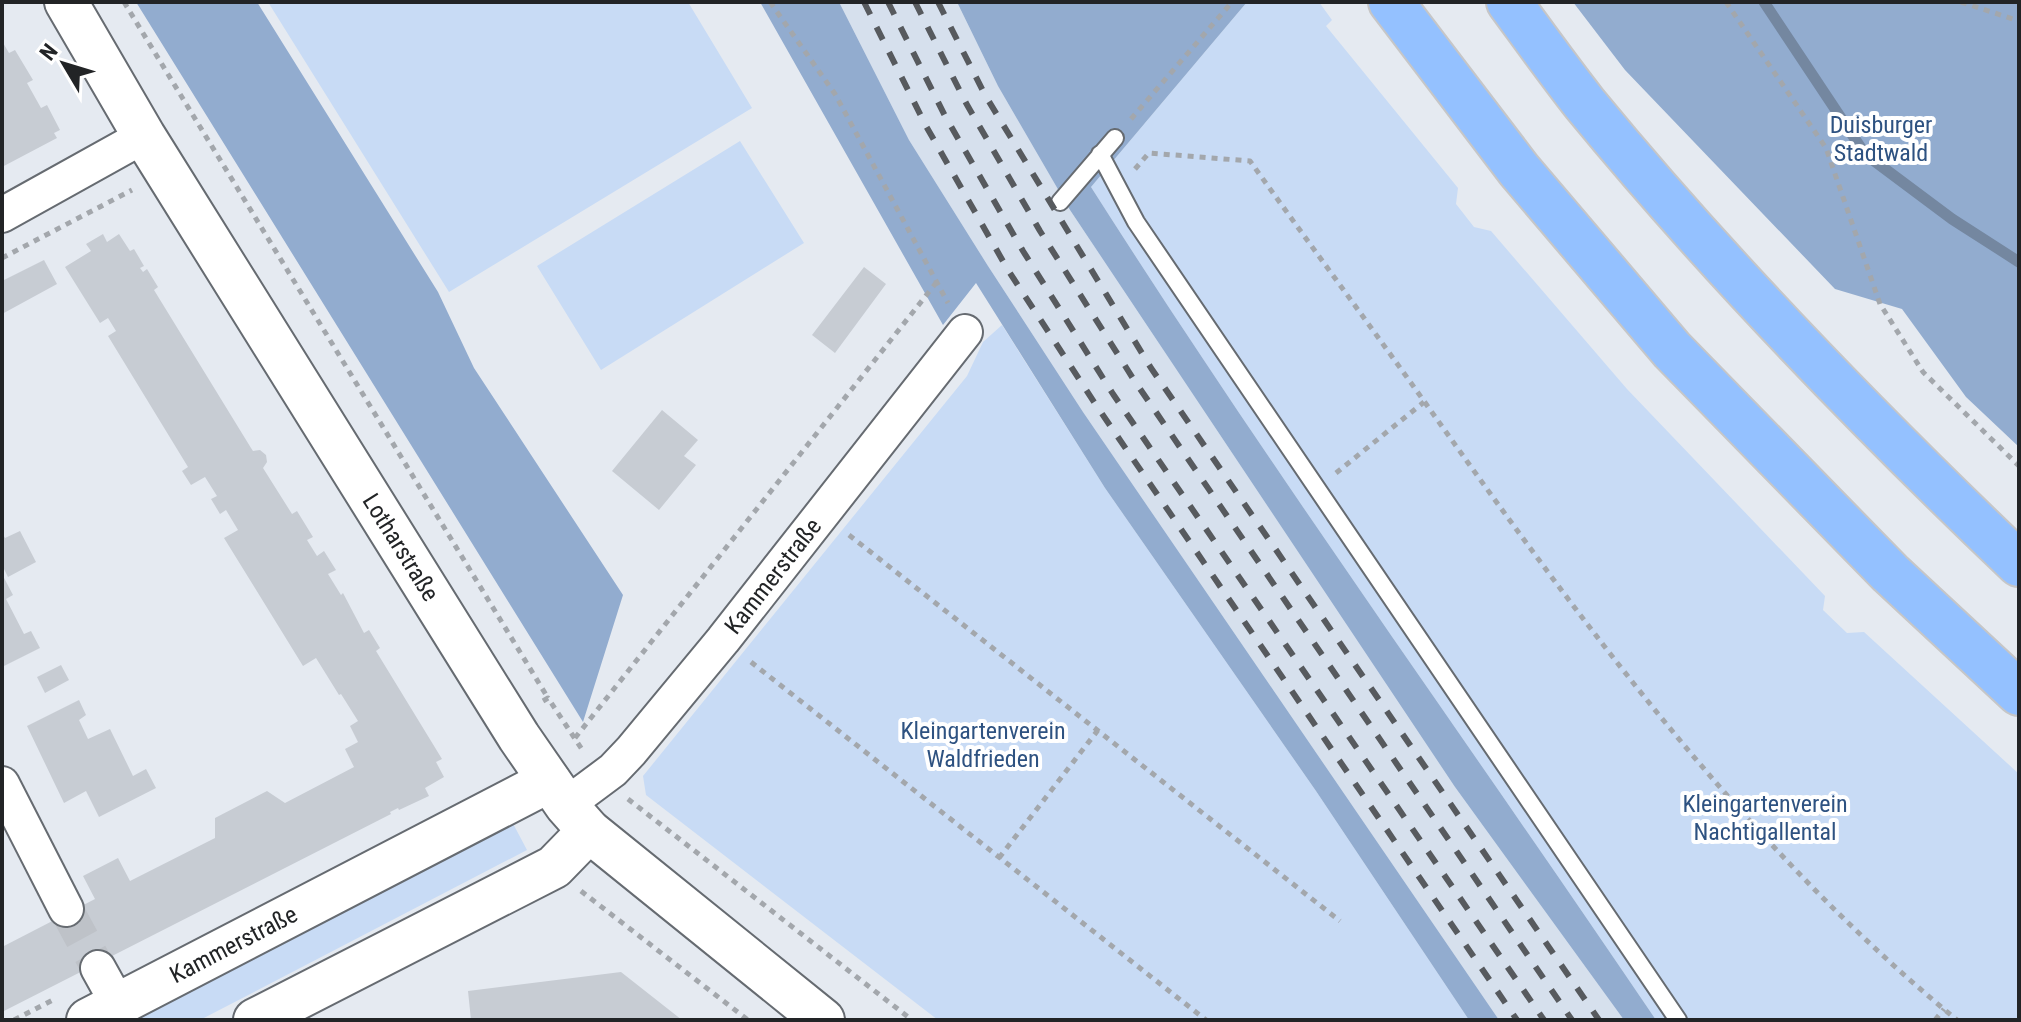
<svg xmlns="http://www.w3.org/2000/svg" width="2021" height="1022" viewBox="0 0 2021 1022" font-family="'Roboto Condensed',sans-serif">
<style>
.built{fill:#d6e0ed}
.green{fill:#c8dbf5}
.forest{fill:#92accf}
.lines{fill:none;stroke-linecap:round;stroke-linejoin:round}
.stream{stroke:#7487a0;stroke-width:11}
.building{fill:#c7ccd3}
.minor-tunnel{stroke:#bec2c8;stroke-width:34;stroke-dasharray:34 17;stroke-linecap:butt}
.service-casing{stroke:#666b71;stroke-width:20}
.minor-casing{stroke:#666b71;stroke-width:38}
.tertiary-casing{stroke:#666b71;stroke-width:46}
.motorway-casing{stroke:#c6c6c7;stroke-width:48}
.path{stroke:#a3a7ac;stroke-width:5;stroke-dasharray:6 6;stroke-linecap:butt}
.service{stroke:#fff;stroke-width:16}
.minor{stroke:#fff;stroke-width:34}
.tertiary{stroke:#fff;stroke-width:42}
.motorway{stroke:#94c1ff;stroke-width:44}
.rail{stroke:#575a5e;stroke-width:6;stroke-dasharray:14 14;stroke-linecap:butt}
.labels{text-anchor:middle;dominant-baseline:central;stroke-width:8;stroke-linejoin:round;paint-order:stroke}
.park-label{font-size:24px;fill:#2e5281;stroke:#fff}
.street-label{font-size:24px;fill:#222426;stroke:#fff}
</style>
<rect width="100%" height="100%" fill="#e5eaf1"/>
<path class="built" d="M839 2H957L998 86 1070 210 1455 787 1624 1020H1499L1083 412 988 266 909 140Z"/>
<path class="green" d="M268 2H688L752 108 449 292Z
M1247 2H1319L1332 20 1326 26 1458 188 1456 204 1474 227 1491 231 1627 389 1825 596 1823 610 1847 633 1864 632 2019 774V1020H1656C1468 742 1271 470 1091 187Z
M740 141 804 243 601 370 537 266Z
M1002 325 1105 488 1316 791 1469 1020H938L646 795 643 776 967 376 983 342Z
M509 816 527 850 200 1020H115Z"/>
<path class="forest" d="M136 2H257L438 292 474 368 623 595 583 722Z
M760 2H839L909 140 988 266 1083 412 1499 1020H1469L1316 791 1105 488 976 283 943 325Z
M957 2H1247L1091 187C1271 470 1468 742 1656 1020H1624L1455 787 1070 210 998 86Z
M1573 2H2019V447L1966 397 1902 309 1835 289 1625 70Z"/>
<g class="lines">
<path class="stream" d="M1764 2 1865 154 1952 219 2019 262"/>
</g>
<path class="building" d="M2 41 9 53 15 50 33 80 27 83 41 108 47 105 60 130 54 133 57 138 2 167Z
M103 234 107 242 119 234 130 251 134 249 144 266 140 268 143 272 147 269 158 287 154 290 251 448 253 451 260 450 266 455 267 462 263 468 292 514 297 511 313 537 307 540 317 556 324 551 336 570 328 574 341 595 343 593 364 633 369 630 380 648 376 651 442 759 436 762 444 777 425 788 429 796 399 810 398 808 390 812 391 814 2 1012V947L95 899 83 876 118 858 130 881 215 838V818L267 791 285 803 354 767 345 749 358 742 350 726 358 721 341 694 339 695 316 658 303 666 224 538 238 530 226 510 220 514 211 499 217 496 205 477 191 485 182 471 188 467 108 336 116 331 108 318 100 323 65 267 91 251 86 244Z
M44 260 57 284 2 314V281Z
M864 267 886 284 835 353 812 335Z
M662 410 698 440 684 456 696 465 659 510 612 471Z
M20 531 36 562 8 577 2 565V533L5 538Z
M2 574 13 595 6 599 24 634 31 631 40 648 2 667Z
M61 665 69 680 45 693 37 677Z
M79 700 86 715 79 720 88 739 110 729 133 776 146 769 156 788 99 817 86 791 64 803 27 726Z
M621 972 682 1020H471L468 991Z"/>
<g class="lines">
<path class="minor-tunnel" d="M66 909 98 968"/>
<defs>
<path id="service" d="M1100 154 1136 222 1678 1020
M1060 202 1115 138"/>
<g id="minor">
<path d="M2 215 144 136"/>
<path d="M2 784 66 909"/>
<path id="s1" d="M566 805 613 770 631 751 723 640 965 332"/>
<path d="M98 968 118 1004"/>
</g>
<g id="tertiary">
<path id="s2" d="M66 2 144 136 519 737 566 805 589 831 823 1020"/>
<path id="s3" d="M88 1020 549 781"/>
<path d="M255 1020 554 867 589 831"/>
</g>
<path id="motorway" d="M1391 2 1519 170 1672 350 1890 573 2019 693
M1509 2C1534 36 1559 71 1585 104 1719 267 1867 419 2019 564"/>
</defs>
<use href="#service" class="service-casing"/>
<use href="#minor" class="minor-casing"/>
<use href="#tertiary" class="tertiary-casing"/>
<use href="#motorway" class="motorway-casing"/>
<path class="path" d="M124 2 548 698
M770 2 835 94 948 303
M1726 2 1826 148 1880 304 1923 372 2019 466
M1961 2 2019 21
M1131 119 1232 2
M1135 169 1149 153 1250 161C1313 249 1378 336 1441 425 1594 639 1752 852 1957 1020
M2 258 132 190
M1336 473 1424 402
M849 535 1340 921
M751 662 1206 1020
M543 701 548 698 583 751
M575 738 936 283
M628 799 912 1020
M999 858 1098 730
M581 891 748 1020
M14 1020 53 1000
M1935 1020 1944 1009"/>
<use href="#service" class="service"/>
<use href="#minor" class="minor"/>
<use href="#tertiary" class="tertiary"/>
<use href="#motorway" class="motorway"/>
<path class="rail" d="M864 2 926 126 1008 270 1096 405 1517 1020
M888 2 945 116 1023 251 1113 394 1544 1020
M915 2 966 103 1040 231 1134 380 1572 1020
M938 2 985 95 1151 368 1599 1020"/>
</g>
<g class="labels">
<g class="park-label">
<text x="1881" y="125">Duisburger<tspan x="1881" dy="28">Stadtwald</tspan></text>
<text x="983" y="731">Kleingartenverein<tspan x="983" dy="28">Waldfrieden</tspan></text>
<text x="1765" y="804">Kleingartenverein<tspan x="1765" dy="28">Nachtigallental</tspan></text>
</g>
<g class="street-label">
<text stroke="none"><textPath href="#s2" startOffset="640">Lotharstraße</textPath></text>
<text stroke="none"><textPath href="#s1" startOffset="310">Kammerstraße</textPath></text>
<text stroke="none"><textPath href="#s3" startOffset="164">Kammerstraße</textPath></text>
</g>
</g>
<rect width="2021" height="1022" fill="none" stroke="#222426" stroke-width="8"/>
<g transform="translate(64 64) rotate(308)" stroke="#ffffff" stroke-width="6" paint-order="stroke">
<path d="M0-6L14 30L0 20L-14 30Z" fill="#222426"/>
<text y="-12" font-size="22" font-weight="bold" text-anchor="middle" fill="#222426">N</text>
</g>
</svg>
